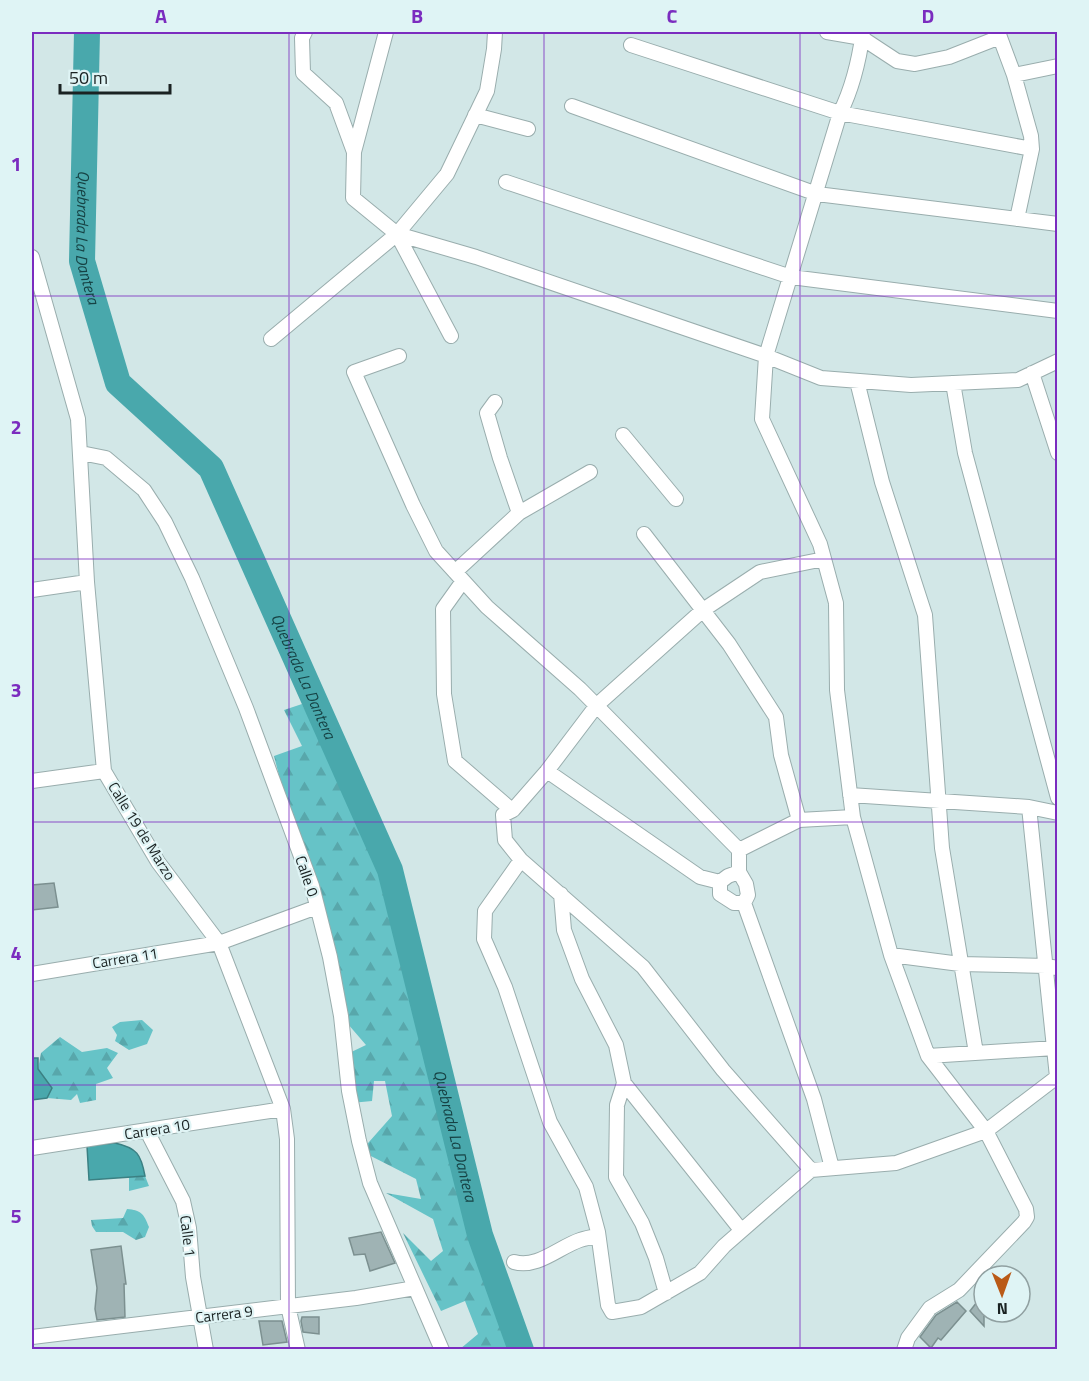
<svg xmlns="http://www.w3.org/2000/svg" width="1089" height="1381" viewBox="0 0 1089 1381" font-family="'Titillium Web',sans-serif">
<style>
.forest{fill:url(#forest-firs)}
.water{fill:#49a8ac;stroke:#3b8083;stroke-width:1.5}
.lines{fill:none;stroke-linecap:round;stroke-linejoin:round}
.river{stroke:#49a8ac;stroke-width:26}
.building{fill:#9fb3b4;stroke:#7c9090;stroke-width:1.5}
.street-casing{stroke:#99adad;stroke-width:16}
.street{stroke:#fff;stroke-width:14}
.grid{fill:none;stroke:#7b2cbf;stroke-width:1.5;stroke-opacity:0.55}
.labels{text-anchor:middle;dominant-baseline:central;stroke-width:4.5;stroke-linejoin:round;paint-order:stroke}
.street-label{font-size:15px;fill:#1a2222;stroke:#dff4f5}
.water-label{font-size:16px;font-style:italic;fill:#164244;stroke:#dff4f5}
.neatline{fill:none;stroke:#7b2cbf;stroke-width:2}
.grid-label{font-size:20px;text-anchor:middle;font-weight:bold;fill:#7b2cbf}
</style>
<defs>
<pattern id="forest-firs" width="22" height="20" patternUnits="userSpaceOnUse" patternTransform="scale(1.5)"><rect width="22" height="20" fill="#66c3c7"/><path d="M5 1l3.5 6h-7zM16 11l3.5 6h-7z" fill="#58a7ab"/></pattern>
</defs>
<rect width="100%" height="100%" fill="#d2e7e7"/>
<path class="forest" d="M302 704 390 870 480 1235 524 1349H460L478 1334 465 1301 441 1311 403 1233 431 1261 443 1251 433 1219 386 1193 421 1199 416 1179 361 1151 392 1116 385 1081H374L372 1101 351 1103 345 1055 366 1045 341 1016 274 756 302 746 284 710Z
M142 1020 153 1030 147 1044 129 1050 115 1041 117 1035 112 1027 120 1022Z
M60 1037 82 1052 107 1048 118 1053 107 1068 113 1078 96 1084V1100L80 1103 77 1094 71 1100 47 1098 52 1088 38 1069 41 1053Z
M145 1176 149 1186 129 1191V1177Z
M127 1209C141 1210 144 1214 149 1227L145 1237 136 1240 123 1232H96L92 1226 91 1220 123 1218Z"/>
<path class="water" d="M32 1058H38V1069L52 1088 47 1098 32 1100Z
M115 1143C137 1148 141 1154 145 1176L89 1180 87 1146Z"/>
<g class="lines">
<path class="river" id="s1" d="M87 32 82 261 118 383 211 468 390 870 480 1235 521 1350"/>
</g>
<path class="building" d="M54 883 58 907 32 910V885Z
M381 1232 395 1263 370 1271 365 1254 354 1255 349 1238Z
M121 1246 126 1284H124L125 1317 97 1320 95 1309 97 1288 91 1250Z
M984 1293V1326L970 1311Z
M957 1302 966 1311 941 1340 938 1338 931 1348 920 1337 936 1315Z
M302 1317H319V1334L303 1332 301 1321Z
M259 1321H282L287 1342 263 1345Z"/>
<g class="lines">
<defs>
<path id="street" d="M305 32 302 38 303 73 336 103 354 152
M386 32 354 152 353 198 397 234 451 336
M495 32 494 49 487 91 447 174 397 234 476 257 766 356 821 378 911 385 1018 380 1058 361
M827 32 862 38 897 61 915 64 949 57 1000 37
M863 32C859 61 853 87 840 113L766 356 762 419 820 544 836 603 837 690 853 817 891 955 928 1056 986 1131 1026 1209 1027 1217 1024 1222 959 1290 930 1308 908 1338 904 1350
M998 32 1014 75 1031 136 1032 149 1017 219
M631 45 840 113 1032 149
M1014 75 1058 66
M572 106 817 194 1058 224
M475 115 528 129
M506 182 791 277 1058 311
M32 257 78 419 87 582 104 771 158 862 219 943 283 1109 287 1139 288 1306 298 1350
M271 339 397 234
M399 356 354 372 413 505 436 551 487 607 580 689 739 850V872L728 876 720 882
M1032 373 1058 453
M857 381 882 482 925 615 942 848 976 1053
M953 383 965 453 1058 798
M495 402 487 413 500 458 519 513
M623 435 676 499
M81 453 106 458 144 490 165 522 192 578 246 708 312 886 330 957 341 1016 349 1091 359 1141 370 1183 442 1350
M644 534 729 644 776 717 781 755 799 820
M455 572 519 513 590 472
M463 581 443 609 444 694 455 761 507 806 513 810 547 771 700 877 720 882
M32 590 87 582
M547 771 597 705 703 610 760 572 824 559
M32 781 104 771
M850 795 1029 807 1058 813
M513 810 503 815 505 840 521 860 643 967 723 1070 811 1170
M739 850 799 820 853 817
M521 860 485 911 484 939 505 987 550 1122 586 1187 598 1232 608 1305 612 1312 641 1307 700 1273 724 1246 811 1170 896 1163 986 1131 1057 1077 1029 807
M739 872 746 884 748 895 744 903 814 1099 832 1168
M720 882V894L734 903H744
M561 894 564 930 582 979 616 1045 624 1083 741 1230
M891 955 960 964 1046 966 1058 968
M32 974 219 943 317 907
M928 1056 1055 1048
M624 1083 617 1105 616 1177 642 1223 656 1258 666 1293
M147 1131 183 1201 189 1228 193 1277 206 1350
M32 1148 283 1109
M514 1262C537 1269 559 1247 580 1240 586 1238 592 1237 598 1236
M32 1337 356 1298 415 1288"/>
</defs>
<use href="#street" class="street-casing"/>
<use href="#street" class="street"/>
</g>
<path class="grid" d="M289 32V1350M544 32V1350M800 32V1350M32 296H1058M32 559H1058M32 822H1058M32 1085H1058"/>
<g class="labels">
<g class="street-label">
<text transform="translate(142 831) rotate(58)">Calle 19 de Marzo</text>
<text transform="translate(307 876) rotate(71)">Calle 0</text>
<text transform="translate(125 958) rotate(-9)">Carrera 11</text>
<text transform="translate(157 1129) rotate(-9)">Carrera 10</text>
<text transform="translate(188 1236) rotate(83)">Calle 1</text>
<text transform="translate(224 1314) rotate(-7)">Carrera 9</text>
</g>
<g class="water-label">
<text stroke="none"><textPath href="#s1" startOffset="206">Quebrada La Dantera</textPath></text>
<text stroke="none"><textPath href="#s1" startOffset="710">Quebrada La Dantera</textPath></text>
<text stroke="none"><textPath href="#s1" startOffset="1196">Quebrada La Dantera</textPath></text>
</g>
</g>
<rect width="1089" height="1381" fill="none" stroke="#dff4f5" stroke-width="66"/>
<g transform="translate(1002 1294) rotate(179)"><circle r="28" fill="#dff4f5" stroke="#90a0a1" stroke-width="1.5"/>
<path d="M0-4.5L10 22L0 15L-10 22Z" fill="#ba5a17"/>
<text y="-9" font-size="16" font-weight="bold" text-anchor="middle" fill="#1a2222">N</text>
</g>
<path d="M60 84v9h110v-9" fill="none" stroke="#1a2222" stroke-width="3"/>
<text x="69" y="84" font-size="18" fill="#1a2222" stroke="#dff4f5" stroke-width="4.5" paint-order="stroke">50 m</text>
<rect x="33" y="33" width="1023" height="1315" class="neatline"/>
<g class="grid-label">
<text x="161" y="23">A</text>
<text x="417" y="23">B</text>
<text x="672" y="23">C</text>
<text x="928" y="23">D</text>
<text x="16" y="171">1</text>
<text x="16" y="434">2</text>
<text x="16" y="697">3</text>
<text x="16" y="960">4</text>
<text x="16" y="1223">5</text>
</g>
</svg>
